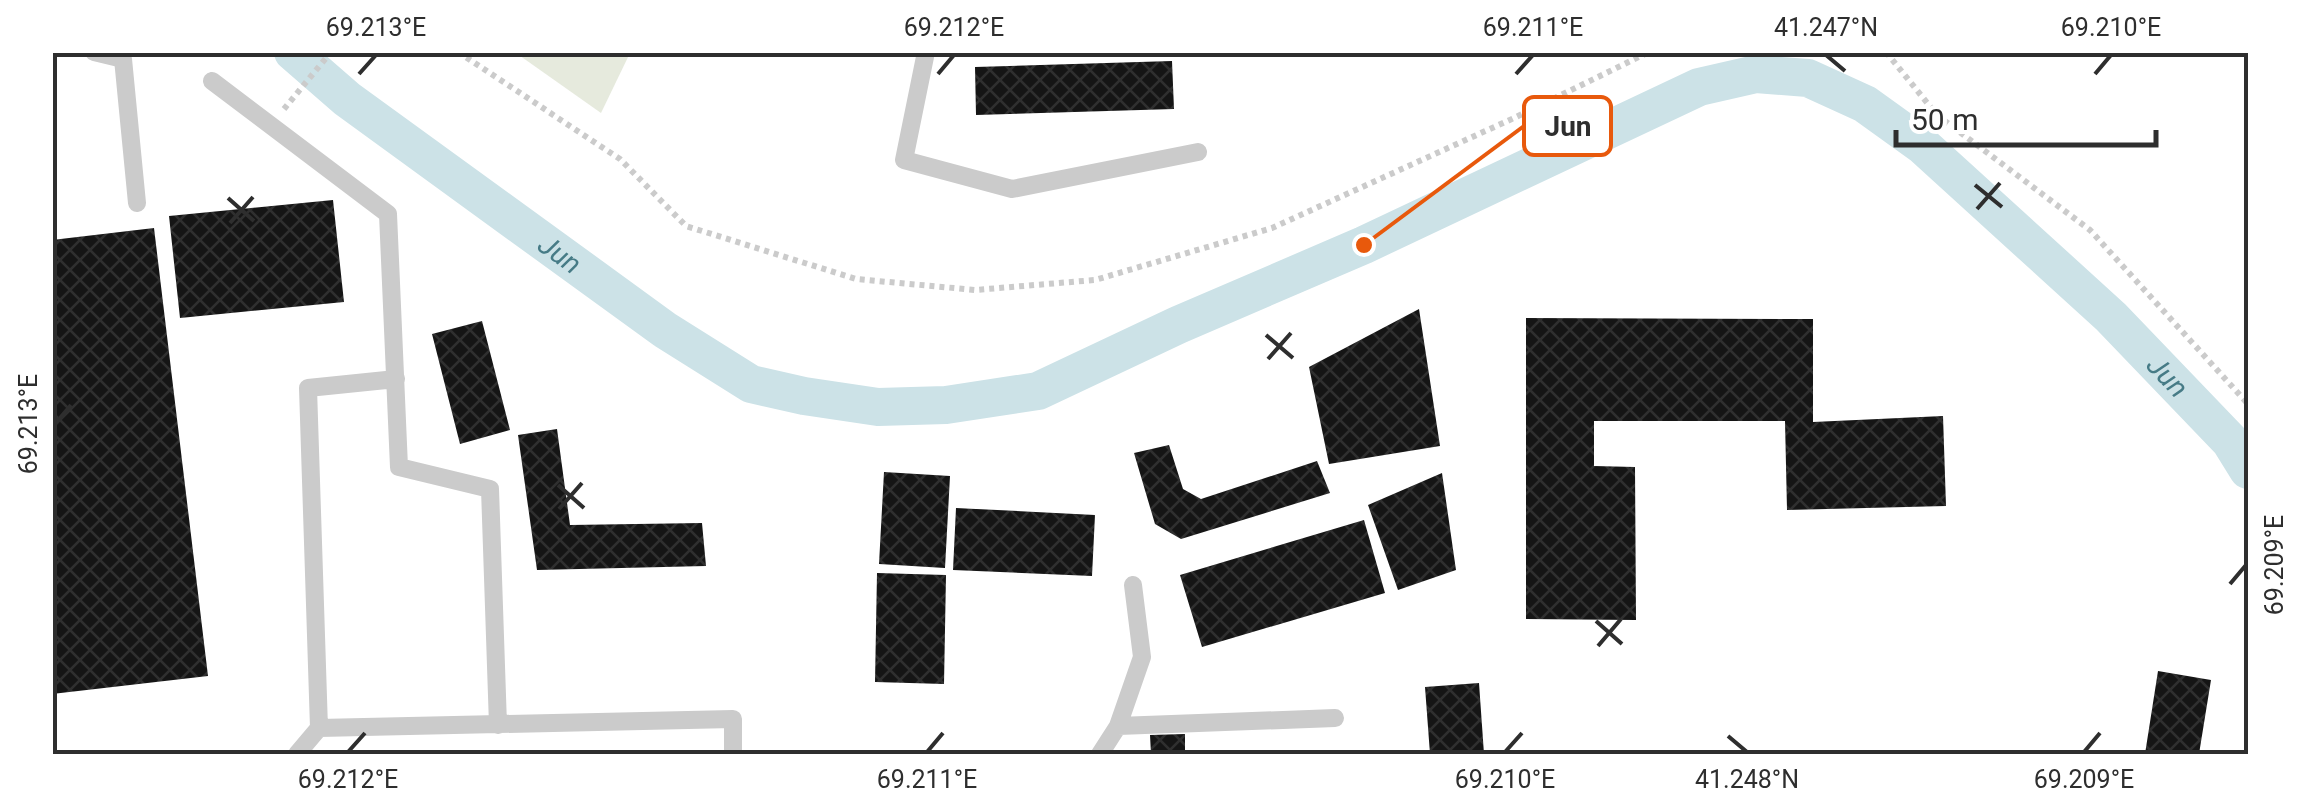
<svg xmlns="http://www.w3.org/2000/svg" width="2301" height="807" viewBox="0 0 2301 807" font-family="Roboto,sans-serif">
<style>
.green{fill:#e6eadd}
.lines{fill:none;stroke-linecap:round;stroke-linejoin:round}
.canal{stroke:#cce2e7;stroke-width:38}
.building{fill:url(#building-cross-hatch)}
.path{stroke:#cbcbcb;stroke-width:6;stroke-dasharray:5 5;stroke-linecap:butt}
.lane{stroke:#cbcbcb;stroke-width:18}
.ticks{fill:none;stroke:#2e2e2e;stroke-width:4}
.labels{text-anchor:middle;dominant-baseline:central;stroke-width:10;stroke-linejoin:round;paint-order:stroke}
.water-label{font-size:28px;font-style:italic;fill:#467b86;stroke:#fff}
.leader{fill:none;stroke:#e8590c;stroke-width:4}
.callout-dot{fill:#e8590c;stroke:#fff;stroke-width:4}
.callout{fill:#fff;stroke:#e8590c;stroke-width:4}
.callout-label{font-size:28px;text-anchor:middle;font-weight:bold;fill:#2e2e2e}
.neatline{fill:none;stroke:#2e2e2e;stroke-width:4}
.ticks-label{font-size:25px;text-anchor:middle;fill:#2e2e2e}
</style>
<defs>
<pattern id="building-cross-hatch" width="8" height="8" patternUnits="userSpaceOnUse" patternTransform="scale(2.5)"><rect width="8" height="8" fill="#151515"/><path d="M0 0l8 8M0 8l8-8" fill="none" stroke="#2f2f2f"/></pattern>
</defs>
<rect width="100%" height="100%" fill="#fff"/>
<path class="green" d="M516 53H630L601 113Z"/>
<g class="lines">
<path class="canal" id="s1" d="M293 52 347 99 665 330 751 384 804 396 878 407 946 405 1038 391 1178 325 1364 245 1699 87 1756 74 1808 78 1865 104 1922 145 2111 317 2230 441 2248 470"/>
</g>
<path class="building" d="M1172 61 1174 109 976 115 975 67Z
M333 200 344 302 180 318 169 216Z
M154 228 208 676 52 694V240Z
M1419 309 1440 446 1329 464 1309 367Z
M1526 318 1813 319V422L1943 416 1946 506 1787 510 1785 421H1594V466L1635 467 1636 620 1526 619Z
M482 321 510 430 460 444 432 334Z
M557 429 570 525 702 523 706 566 537 570 518 435Z
M1169 445 1183 489 1201 499 1317 461 1330 493 1181 539 1155 524 1134 453Z
M884 472 950 476 945 568 879 564Z
M1442 473 1456 570 1398 590 1368 505Z
M956 508 1095 515 1092 576 953 570Z
M1364 520 1385 593 1202 647 1180 575Z
M877 573 946 575 944 684 875 682Z
M2158 671 2211 680 2199 754H2145Z
M1479 683 1484 754H1430L1425 687Z
M1185 734V754H1151L1150 735Z"/>
<g class="lines">
<path class="path" d="M458 52 620 159 686 226 856 279 975 290 1095 280 1272 228 1514 118 1649 52
M1886 52 1937 115 2090 230 2248 404
M284 109 331 52"/>
<path class="lane" d="M94 52 123 59 137 203
M926 52 904 160 1012 189 1198 152
M212 81 388 214 399 467 490 489 498 725
M1118 726 1335 718
M319 728 308 388 396 379
M297 754 319 728 733 719V754
M1100 754 1118 726 1142 657 1133 585"/>
</g>
<path class="ticks" d="M1826 55 1845 71M359 74 376 55M938 74 954 55M1516 74 1533 55M2095 74 2111 55M1975 185 2002 207M228 198 254 221M1977 209 2000 183M230 223 253 197M1266 335 1293 358M1268 359 1291 333M55 424 71 405M558 485 584 508M559 509 582 483M2230 584 2246 565M1596 621 1622 644M1598 646 1621 619M1728 736 1747 752M348 752 365 733M927 752 943 733M1505 752 1522 733M2084 752 2100 733"/>
<g class="labels">
<g class="water-label">
<text stroke="none"><textPath href="#s1" startOffset="335">Jun</textPath></text>
<text stroke="none"><textPath href="#s1" startOffset="2165">Jun</textPath></text>
</g>
</g>
<path class="leader" d="M1364 245L1524 126"/>
<circle class="callout-dot" cx="1364" cy="245" r="10"/>
<rect class="callout" x="1524" y="97" width="87" height="58" rx="10"/>
<g class="callout-label">
<text x="1568" y="136">Jun</text>
</g>
<rect width="2301" height="807" fill="none" stroke="#ffffff" stroke-width="110"/>
<path d="M1896 130v15h260v-15" fill="none" stroke="#2e2e2e" stroke-width="5"/>
<text x="1911" y="130" font-size="30" fill="#2e2e2e" stroke="#ffffff" stroke-width="8" paint-order="stroke">50 m</text>
<rect x="55" y="55" width="2191" height="697" class="neatline"/>
<g class="ticks-label">
<text x="376" y="36">69.213°E</text>
<text x="954" y="36">69.212°E</text>
<text x="1533" y="36">69.211°E</text>
<text x="1826" y="36">41.247°N</text>
<text x="2111" y="36">69.210°E</text>
<text transform="translate(28 424) rotate(-90)" y="9">69.213°E</text>
<text transform="translate(2274 565) rotate(-90)" y="9">69.209°E</text>
<text x="348" y="788">69.212°E</text>
<text x="927" y="788">69.211°E</text>
<text x="1505" y="788">69.210°E</text>
<text x="1747" y="788">41.248°N</text>
<text x="2084" y="788">69.209°E</text>
</g>
</svg>
